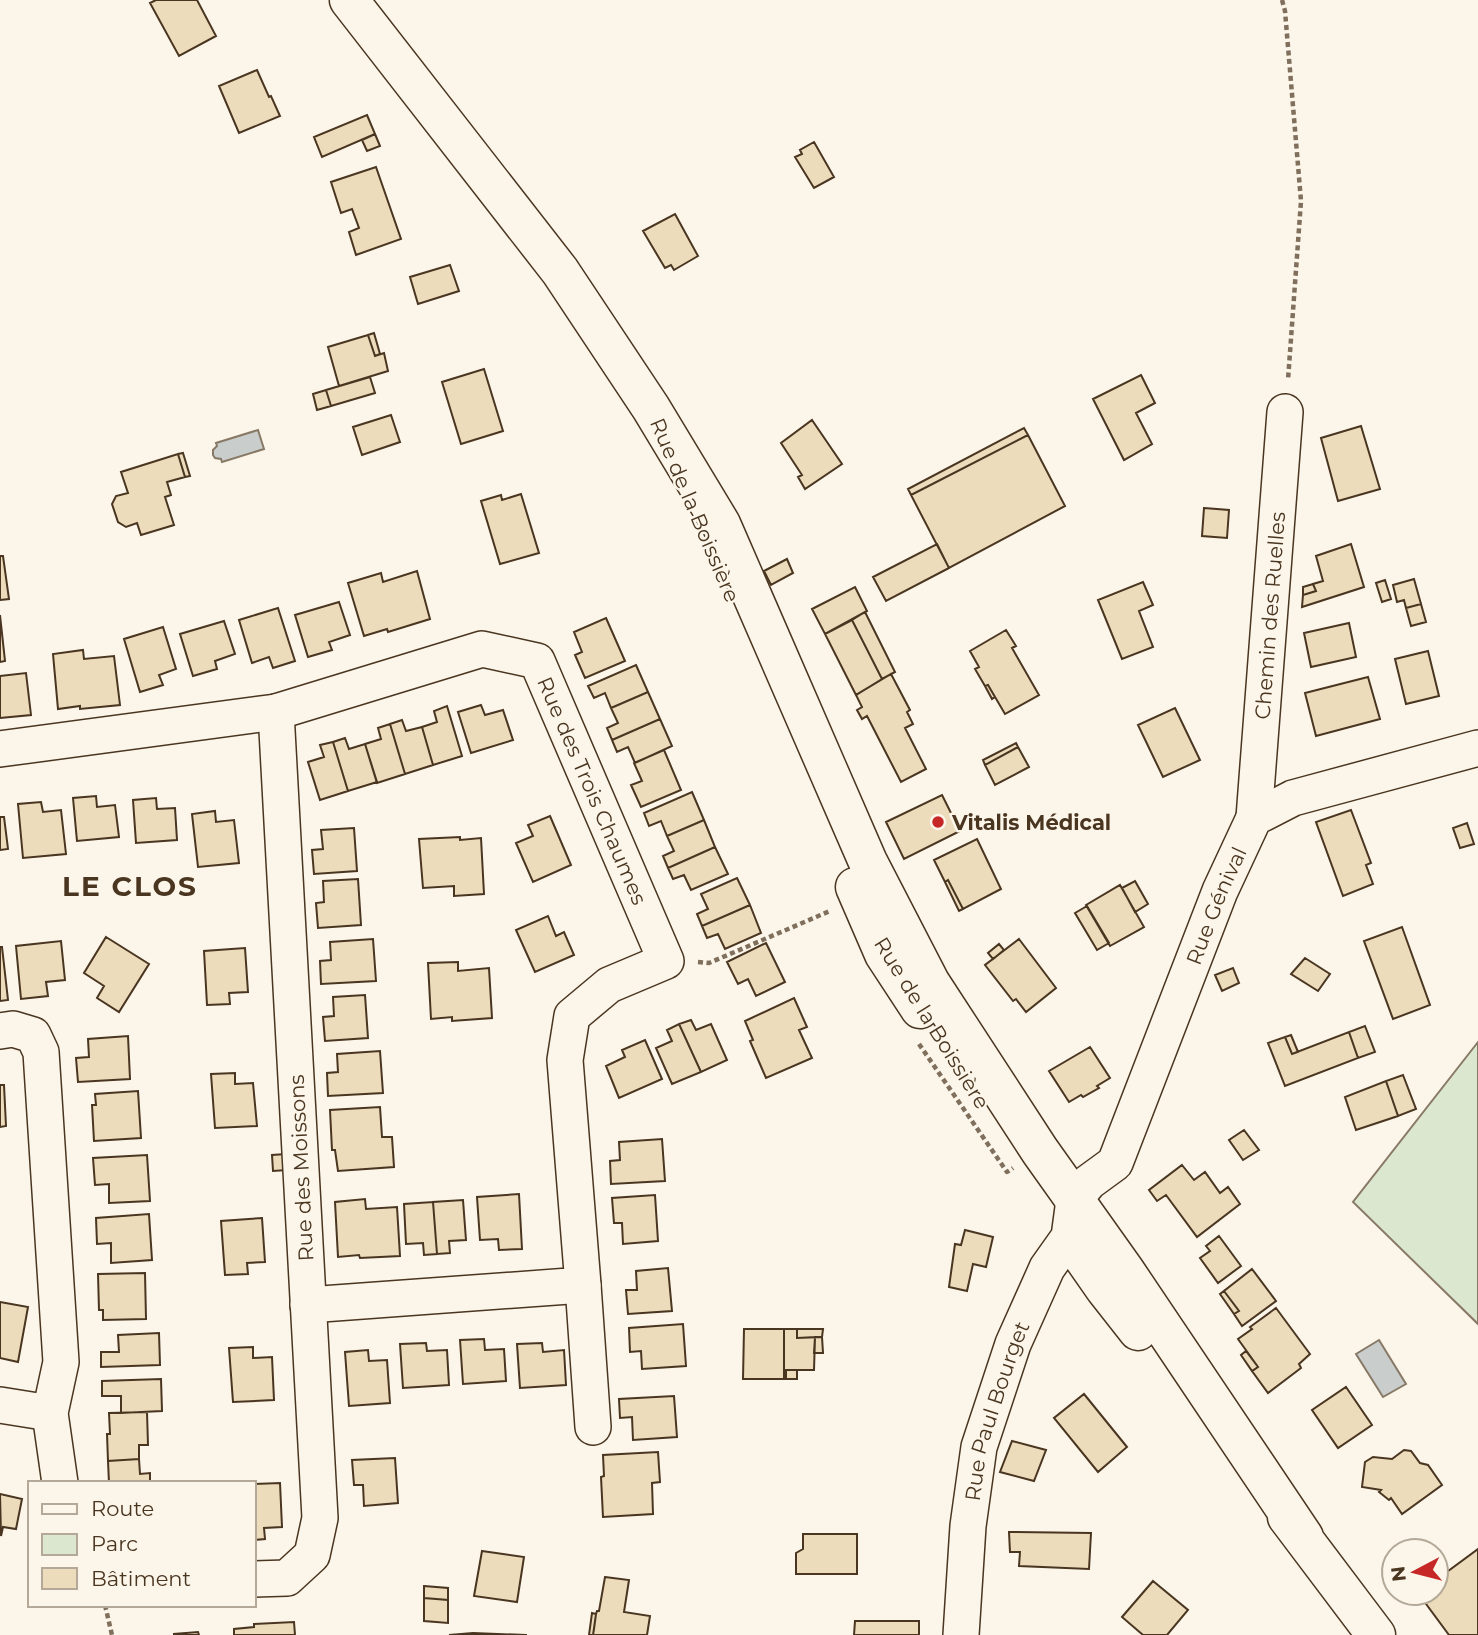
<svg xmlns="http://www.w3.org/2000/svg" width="1478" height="1635" viewBox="0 0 1478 1635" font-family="Montserrat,sans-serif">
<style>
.green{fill:#dce7d0;stroke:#887966;stroke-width:2}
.water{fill:#c9cecd;stroke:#887966;stroke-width:2}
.building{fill:#ecdcbc;stroke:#4a3520;stroke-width:2}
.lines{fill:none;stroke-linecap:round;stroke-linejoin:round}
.minor-casing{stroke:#4a3520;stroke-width:38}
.major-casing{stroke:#4a3520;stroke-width:41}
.path{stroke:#7f6f5c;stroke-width:4.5;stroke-dasharray:5 3.5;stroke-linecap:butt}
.minor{stroke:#fbf6e9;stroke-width:35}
.major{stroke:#fbf6e9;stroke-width:38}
.poi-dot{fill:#c62828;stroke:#fbf6e9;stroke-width:2.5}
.labels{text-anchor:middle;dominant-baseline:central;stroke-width:5;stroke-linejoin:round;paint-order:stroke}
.street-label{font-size:21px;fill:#4a3520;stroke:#fbf6e9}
.poi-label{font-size:21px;font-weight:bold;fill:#4a3520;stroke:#fbf6e9;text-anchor:start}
.district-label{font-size:28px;font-weight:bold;letter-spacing:2px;fill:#4a3520;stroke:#fbf6e9}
</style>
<rect width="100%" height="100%" fill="#fbf6e9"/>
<path class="green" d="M1478 1042V1324L1353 1202Z"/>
<path class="water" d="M258 430 264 449 222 462 221 459 215 458 213 455V450L217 446 216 443Z
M1379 1340 1406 1384 1383 1397 1356 1354Z"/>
<path class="building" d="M156 0H197L216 36 179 56 150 3Z
M257 70 269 97 271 96 280 116 239 133 219 86Z
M367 115 375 134 322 157 314 137Z
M375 134 380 146 367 151 362 140Z
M814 142 834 177 814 188 795 157 802 154 800 150Z
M376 167 401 239 356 255 349 232 359 228 352 209 341 213 331 182Z
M675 214 698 256 674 270 671 265 665 268 643 231Z
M450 265 459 291 418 304 410 277Z
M374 333 380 354 375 356 368 335Z
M368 335 375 356 384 353 388 371 339 386 328 347Z
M484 369 503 431 461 444 442 382Z
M1141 375 1155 403 1136 413 1152 444 1124 460 1093 399Z
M370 377 375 393 331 406 326 390Z
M326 390 331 406 317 410 313 394Z
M391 415 400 442 362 455 353 427Z
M812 420 842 464 805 489 798 477 802 475 781 443Z
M1361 426 1380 489 1338 501 1321 438Z
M1024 428 1028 435 911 495 908 489Z
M1028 435 1065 506 949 568 911 495Z
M183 453 190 476 185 477 178 454Z
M178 454 185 477 167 482 171 495 165 497 174 525 141 535 137 523 126 527 118 522 112 504 116 496 128 493 121 472Z
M521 494 539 553 500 564 481 501 501 495 502 500Z
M1204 508 1229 510 1227 538 1202 536Z
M937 544 949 568 886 601 873 577Z
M1351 544 1364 587 1302 607 1303 595 1316 591 1313 584 1323 581 1316 556Z
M0 556H3L9 599 0 600Z
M787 559 793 573 771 585 764 571Z
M417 571 430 619 388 632 387 629 364 636 348 583 381 573 383 582Z
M1414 579 1421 604 1406 608 1404 600 1397 602 1393 585Z
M1385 580 1391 599 1382 602 1376 583Z
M1143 582 1153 605 1139 611 1153 647 1122 659 1098 600Z
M1313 584 1316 591 1303 595V587Z
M855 587 867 611 825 634 812 609Z
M339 602 350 635 329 642 332 650 308 657 295 615Z
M1421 604 1426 622 1411 626 1406 608Z
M278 608 295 661 273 668 269 657 252 663 239 620Z
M865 612 895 672 882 679 852 620Z
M0 615 5 661 0 662Z
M606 618 625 661 585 678 575 655 582 652 574 632Z
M852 620 882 679 856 695 825 634Z
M224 621 235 654 215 661 217 669 193 676 180 634Z
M1349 623 1356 657 1311 667 1304 633Z
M163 627 176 669 159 675 163 685 140 692 124 639Z
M1006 630 1016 646 1012 648 1039 695 1005 714 988 685 985 686 975 669 979 667 970 651Z
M83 650 84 659 114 656 120 705 80 709V706L58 709 53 654Z
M1428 651 1439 696 1406 704 1395 659Z
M636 665 648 692 611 708 605 693 594 698 588 686Z
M26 673 31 715 0 718V676Z
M891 674 910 710 907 712 913 724 905 728 926 769 901 782 867 716 862 719 857 710 862 707 856 695Z
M1368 677 1380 719 1316 736 1305 693Z
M988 685 995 697 992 699 985 686Z
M648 692 660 719 612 740 607 728 618 723 611 708Z
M481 705 485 715 503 710 513 740 471 753 458 712Z
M447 706 462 756 433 765 422 727 437 722 434 711Z
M1175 708 1200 760 1163 777 1138 725Z
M660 719 672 746 635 763 628 747 617 752 612 740Z
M402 720 406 731 422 727 433 765 405 774 390 724Z
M390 724 405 774 377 783 365 744 381 739 378 728Z
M345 738 349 749 365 744 377 782 348 791 333 742Z
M333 742 348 791 320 800 308 762 324 757 320 745Z
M1016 743 1018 747 985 765 983 760Z
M1018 747 1029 767 995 785 985 765Z
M664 750 681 790 641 807 631 785 642 781 634 763Z
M692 792 704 820 667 836 661 821 649 826 644 813Z
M942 795 960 831 904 859 886 822Z
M96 796 97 807 115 805 119 837 77 841 73 798Z
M156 798 157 809 175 808 177 840 136 843 133 800Z
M41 802 43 812 61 810 66 854 23 858 18 804Z
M1351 810 1371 863 1366 865 1373 884 1343 896 1316 822Z
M215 811 216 822 234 820 239 863 198 867 192 814Z
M550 816 571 865 533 882 516 843 533 836 528 825Z
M0 817H4L8 849 0 850Z
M704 820 715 847 668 868 663 856 674 851 667 836Z
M1467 823 1474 844 1460 848 1453 828Z
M354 828 357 871 314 874 312 850 323 849 321 830Z
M460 837V840L481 838 484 894 454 896V886L423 888 419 839Z
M977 839 1001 889 963 909 948 880 945 882 934 860Z
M715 847 728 874 691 890 684 875 673 879 668 868Z
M737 878 750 905 702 926 697 914 708 909 701 894Z
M358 879 361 925 318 928 316 903 324 902 323 881Z
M948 880 963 909 959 911 945 882Z
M1135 881 1148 904 1135 912 1122 888Z
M1120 885 1144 927 1110 946 1086 905Z
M750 905 761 933 725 949 718 934 707 938 702 926Z
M1087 906 1109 943 1097 950 1075 913Z
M548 916 556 936 564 932 574 955 535 972 516 930Z
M1402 927 1430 1005 1393 1019 1364 941Z
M106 937 149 964 119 1012 97 998 104 986 84 973Z
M373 939 376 981 321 984 320 961 331 960 330 942Z
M1019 939 1056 988 1026 1012 1016 999 1013 1001 985 965Z
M61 941 65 980 46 982 48 996 21 999 16 946Z
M766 943 785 982 756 996 748 979 738 984 727 962Z
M999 944 1004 950 993 959 988 953Z
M0 947H2L8 1000 0 1001Z
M245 948 248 992 229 993 230 1004 207 1005 204 951Z
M1305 958 1330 974 1318 991 1291 974Z
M458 962V971L489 968 492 1018 452 1021V1017L431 1019 428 963Z
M1233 968 1239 983 1222 991 1215 975Z
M365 995 368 1038 325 1041 323 1017 334 1016 333 997Z
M794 998 807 1027 799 1030 812 1058 766 1078 750 1041 753 1040 745 1021Z
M691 1020 696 1030 711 1024 727 1060 701 1072 679 1024Z
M679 1024 701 1072 672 1084 656 1048 672 1041 667 1030Z
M1365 1026 1375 1052 1358 1058 1349 1032Z
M1349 1032 1358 1058 1285 1086 1268 1043 1285 1037 1292 1054Z
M1291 1035 1298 1052 1292 1054 1285 1037Z
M128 1036 130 1079 78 1082 76 1058 89 1057 88 1039Z
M645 1040 662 1079 619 1098 606 1066 625 1057 622 1050Z
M1090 1047 1110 1078 1097 1086 1099 1088 1083 1097 1081 1095 1069 1102 1049 1071Z
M380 1051 383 1093 328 1096 327 1073 338 1072 337 1054Z
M235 1073V1084L253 1083 257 1126 215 1128 211 1074Z
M1403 1075 1416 1109 1398 1116 1386 1081Z
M1386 1081 1398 1116 1356 1130 1345 1097Z
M0 1085H4L6 1126 0 1127Z
M138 1091 141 1138 94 1141 92 1105H96L95 1094Z
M380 1107 382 1137H392L394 1167 338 1171 335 1150H332L330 1110Z
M1244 1130 1259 1150 1243 1160 1229 1140Z
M662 1139 665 1181 611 1184 610 1161 620 1160 619 1142Z
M286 1154 287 1170 273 1171 272 1155Z
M147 1155 150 1201 109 1203V1184L95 1185 93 1158Z
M1182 1165 1194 1180 1205 1172 1220 1193 1228 1187 1240 1204 1197 1237 1166 1195 1157 1201 1149 1190Z
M519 1194 522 1249 499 1250 498 1239 480 1240 477 1197Z
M655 1195 658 1241 623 1244 622 1223H614L612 1198Z
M365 1199 366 1209 397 1207 400 1256 360 1258 359 1255 338 1257 335 1202Z
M463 1200 466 1240 449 1241 450 1253 437 1254 433 1202Z
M433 1202 437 1254 424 1255 423 1243 406 1244 404 1204Z
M149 1214 152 1260 111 1263V1243L97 1244 96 1218Z
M262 1218 265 1262 247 1263 248 1274 225 1275 221 1221Z
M965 1230 993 1237 986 1267 973 1264 967 1291 949 1287 955 1244 961 1245Z
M1219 1236 1241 1266 1218 1283 1200 1258 1210 1251 1206 1246Z
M668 1268 672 1311 628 1314 626 1290H637L636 1271Z
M1252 1269 1276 1301 1242 1326 1234 1314 1239 1311 1224 1291Z
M145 1273 146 1319 103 1320V1310H99L98 1274Z
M1224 1291 1239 1311 1234 1314 1220 1294Z
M0 1302 28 1307 18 1362 0 1358Z
M1276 1308 1310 1354 1299 1364 1301 1368 1268 1393 1252 1371 1258 1367 1238 1339 1252 1329 1250 1327Z
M683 1324 686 1366 642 1369 641 1351 630 1352 629 1328Z
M744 1329H784V1379H743Z
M784 1329H797V1338L815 1337 814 1370H786V1379H784Z
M797 1329H823L822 1337 797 1338Z
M159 1333 160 1365 101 1367V1352H119L118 1335Z
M815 1337H822L823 1353H814Z
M484 1339 485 1350 504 1349 506 1381 463 1384 460 1340Z
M426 1343 427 1351 447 1350 449 1385 403 1388 400 1344Z
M542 1343 543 1352 564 1350 566 1385 520 1388 517 1344Z
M253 1347V1358L272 1357 274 1400 233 1402 229 1348Z
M368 1350 369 1361 387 1360 390 1403 349 1406 345 1352Z
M1246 1351 1258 1367 1252 1371 1241 1355Z
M786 1370H797V1379H786Z
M161 1379 162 1411 121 1413V1396H102V1381Z
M1346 1387 1372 1425 1338 1448 1312 1410Z
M1084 1394 1127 1447 1098 1472 1054 1418Z
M674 1396 677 1437 633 1440 632 1417 620 1418 619 1399Z
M147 1412 148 1445H139V1459L108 1461 107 1434H110L109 1413Z
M1012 1441 1046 1450 1034 1481 1000 1472Z
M1404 1450 1411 1451 1420 1463 1428 1465 1442 1485 1402 1514 1391 1498 1389 1500 1379 1492 1381 1490 1362 1487 1365 1462 1373 1457 1392 1459Z
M658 1452 660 1482 652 1483 653 1514 603 1517 601 1477 604 1476 603 1455Z
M395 1458 398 1503 364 1506 363 1485H354L352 1460Z
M139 1459 140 1474 150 1473V1483H109L108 1461Z
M280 1483 282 1527 264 1528 265 1539 254 1540V1484Z
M0 1494 22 1499 16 1529 3 1527 1 1536Z
M1009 1532 1091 1533 1089 1569 1019 1566 1020 1552H1010Z
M803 1534H857V1574H796V1553L803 1549Z
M1478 1549V1635H1449L1418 1593H1436V1580Z
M482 1551 524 1557 517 1602 474 1596Z
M605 1577 629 1580 624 1612 650 1616 647 1635H593L596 1614 597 1611H599Z
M1153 1581 1188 1610 1167 1635H1143L1122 1617Z
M424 1586 448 1588V1600L424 1598Z
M424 1598 448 1600V1623L424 1621Z
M592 1613 596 1614 594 1629 593 1635H589Z
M855 1621H919V1635H854Z
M294 1622 295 1635H234V1629L254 1627V1624Z
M198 1632 199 1635H174V1634Z
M473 1633 526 1635H527H449Z"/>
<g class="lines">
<defs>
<g id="minor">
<path id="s1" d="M0 749 276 712 482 649 537 661 666 961 609 985 572 1016 565 1060 583 1285 308 1305"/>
<path id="s2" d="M1254 818 1285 412"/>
<path d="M0 1031 13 1029 33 1035 41 1052 61 1362 50 1413 60 1483"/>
<path d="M583 1285 593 1427"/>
<path d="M0 1405 50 1413"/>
<path d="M254 1579 287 1578 312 1555 320 1518 276 712"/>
<path id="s3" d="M961 1635 968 1526 979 1447 1013 1344 1047 1268 1069 1237 1074 1200 1089 1182 1115 1163 1220 891 1254 818 1293 798 1478 748"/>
</g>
<path id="major" d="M349 0 560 271 651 408 721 524 868 862 930 982 1040 1151 1126 1272 1304 1537
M855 887 884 954 920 1009
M1070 1239 1105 1289 1138 1331
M1287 1517 1376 1635"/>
</defs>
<use href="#minor" class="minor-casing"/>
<use href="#major" class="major-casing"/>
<path class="path" d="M1282 0 1285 11 1301 201 1288 380
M698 962 709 963 830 911
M919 1044 1007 1172 1013 1168
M105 1605 112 1635"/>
<use href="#minor" class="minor"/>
<use href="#major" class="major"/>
</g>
<circle class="poi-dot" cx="938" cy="822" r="7"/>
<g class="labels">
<g class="street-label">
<text transform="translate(695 510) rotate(67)">Rue de la Boissière</text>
<text stroke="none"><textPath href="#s2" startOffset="203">Chemin des Ruelles</textPath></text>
<text stroke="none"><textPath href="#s1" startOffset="691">Rue des Trois Chaumes</textPath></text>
<text stroke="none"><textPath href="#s3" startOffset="788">Rue Génival</textPath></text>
<text transform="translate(932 1023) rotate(58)">Rue de la Boissière</text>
<text transform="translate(301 1168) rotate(-93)">Rue des Moissons</text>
<text stroke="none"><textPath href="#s3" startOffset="228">Rue Paul Bourget</textPath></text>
</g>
<g class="poi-label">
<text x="952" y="822">Vitalis Médical</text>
</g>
<g class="district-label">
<text x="130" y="886">LE CLOS</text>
</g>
</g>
<rect x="28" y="1481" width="228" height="126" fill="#fbf6e9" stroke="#b4a999" stroke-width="2"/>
<rect x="42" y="1504" width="35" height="10" fill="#fbf6e9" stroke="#b4a999" stroke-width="2"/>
<text x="91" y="1516" font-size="21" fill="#4a3520">Route</text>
<rect x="42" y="1534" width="35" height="21" fill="#dce7d0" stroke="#b4a999" stroke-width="2"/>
<text x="91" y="1551" font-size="21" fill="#4a3520">Parc</text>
<rect x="42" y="1568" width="35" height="21" fill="#ecdcbc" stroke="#b4a999" stroke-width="2"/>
<text x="91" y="1586" font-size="21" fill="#4a3520">Bâtiment</text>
<g transform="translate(1415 1572) rotate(263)"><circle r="33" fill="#fbf6e9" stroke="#b4a999" stroke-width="2"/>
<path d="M0-5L12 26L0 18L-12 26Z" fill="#c62828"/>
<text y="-10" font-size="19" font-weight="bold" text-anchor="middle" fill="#4a3520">N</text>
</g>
</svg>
